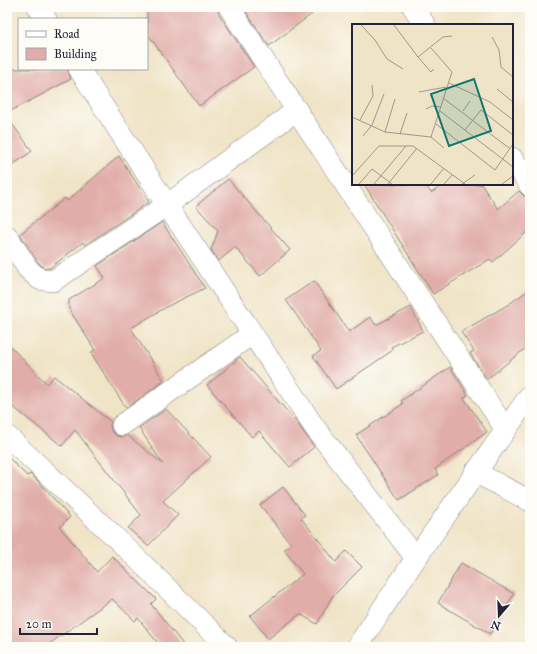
<svg xmlns="http://www.w3.org/2000/svg" width="537" height="654" viewBox="0 0 537 654" font-family="'IM FELL Great Primer',serif">
<style>
.building{fill:#e1ada9}
.lines{fill:none;stroke-linecap:round;stroke-linejoin:round}
.street-casing{stroke:#898381;stroke-width:22}
.street{stroke:#fff;stroke-width:21}
.inset-road{fill:none;stroke:#9e968f;stroke-width:1}
.view{fill:#0f766e;fill-opacity:0.15;stroke:#0f766e;stroke-width:2}
.inset-edge{fill:none;stroke:#22223b;stroke-width:2}
</style>
<rect width="100%" height="100%" fill="#fdfcf7"/>
<filter id="ink" filterUnits="userSpaceOnUse"><feTurbulence type="fractalNoise" baseFrequency=".025" numOctaves="2"/><feDisplacementMap in="SourceGraphic" scale="8" xChannelSelector="R" yChannelSelector="G"/><feConvolveMatrix kernelMatrix="1 2 1 2 8 2 1 2 1" color-interpolation-filters="sRGB"/></filter>
<filter id="wash" filterUnits="userSpaceOnUse"><feTurbulence type="fractalNoise" baseFrequency=".012" numOctaves="4" result="noise"/><feDisplacementMap in="SourceGraphic" scale="16" xChannelSelector="R" yChannelSelector="G"/><feGaussianBlur stdDeviation="0.9" result="paint"/><feColorMatrix in="noise" values="0 0 0 0 0 0 0 0 0 0 0 0 0 0 0 0 0 1.4 0 .05"/><feComposite in="paint" operator="in"/></filter>
<g filter="url(#wash)">
<rect width="100%" height="100%" fill="#f0e4c7"/>
<g id="blocks">
<path class="building" d="M147 7H217L219 14 254 67 199 106 147 33Z
M243 7H321L269 46Z
M7 69H67L71 79 7 113Z
M7 117 32 151 7 169Z
M119 156 149 202 85 245 83 242 50 268H44L38 262 20 234 65 198 67 201Z
M228 179 290 250 260 276 235 247 219 261 211 250 218 231 196 206Z
M364 184H425L431 193 444 184H481L498 209 519 191 524 196 530 198V229L493 262 490 259 433 294Z
M162 222 205 288 168 306 131 328 164 381 126 408 91 353 95 350 69 309V300L105 278 97 266Z
M314 281 349 332 370 317 376 325 411 307 423 331 391 347 393 350 336 389 313 356 321 351 286 300Z
M530 289V345L487 379 470 353 474 351 461 332 509 304Z
M7 343 47 384 54 376 111 422 110 426 112 432 117 436 123 437 127 435 163 464 139 428 166 409 211 457 163 501 178 515 148 546 128 528 141 515 75 430 62 446 7 402Z
M240 357 298 424 314 447 290 467 259 431 252 437 207 385Z
M450 367 468 395 464 398 487 432 435 469 438 475 399 500 356 435 403 404 401 401Z
M7 456 27 476 30 474 37 480 70 517 60 527 97 572 112 556 156 599 151 604 185 647H161L138 618 135 621 112 599 45 647H18L7 632Z
M283 487 305 515 301 518 336 562 346 551 362 567 332 597 317 624 300 614 268 639 250 616 303 574 284 550 291 544 260 505Z
M461 563 514 594 490 634 438 603Z"/>
</g>
</g>
<g filter="url(#ink)">
<use href="#blocks" fill-opacity="0" stroke="#898381" stroke-width="1"/>
<g class="lines">
<defs>
<path id="street" d="M38 7 46 19
M229 7 506 430
M413 7 425 25
M79 69 167 205 315 428 416 558
M512 158 530 186
M7 236 28 269 39 279 53 281 167 205 297 110
M122 425 252 334
M7 436 116 538 227 647
M475 472 530 501
M357 647 416 558 530 395"/>
</defs>
<use href="#street" class="street-casing"/>
<use href="#street" class="street"/>
</g>
</g>
<g transform="translate(352 24)">
<rect width="161" height="161" fill="#f0e4c7"/>
<path class="inset-road" d="M9 1 23 16 35 35 51 45M42 1 66 33 79 48 82 45M140 13 147 26 149 43 161 53M66 33 91 13 100 12M97 59 138 78 161 96M145 65 161 78M67 68 94 63M91 74 157 124M74 85 80 82 89 83M88 87 161 143M111 87 118 77M0 93 33 108 79 113 92 124M8 96 21 72 20 61M84 100 143 146 161 120M113 106 129 86 161 111M33 108 43 75M48 110 55 89M11 112 20 101 32 70M79 113 100 48 79 24M0 152 27 122H61L113 160M7 160 20 145 40 160M22 160 54 122M36 160 65 124M79 160 92 144M92 160 100 151M110 160 123 151M150 160 161 152"/>
<path class="view" d="M122 55 139 107 97 122 79 70Z"/>
<rect width="161" height="161" class="inset-edge"/>
</g>
<rect width="537" height="654" fill="none" stroke="#fdfcf7" stroke-width="24"/>
<rect x="18" y="18" width="130" height="52" fill="#fdfcf7" stroke="#a5a5ac"/>
<rect x="26" y="31" width="20" height="6" fill="#ffffff" stroke="#a5a5ac"/>
<text x="54" y="38" font-size="12" fill="#22223b">Road</text>
<rect x="26" y="48" width="20" height="12" fill="#e1ada9" stroke="#a5a5ac"/>
<text x="54" y="58" font-size="12" fill="#22223b">Building</text>
<g transform="translate(499 616) rotate(199)" stroke="#fdfcf7" stroke-width="3" paint-order="stroke">
<path d="M0-3L7 15L0 10L-7 15Z" fill="#22223b"/>
<text y="-6" font-size="11" font-weight="bold" text-anchor="middle" fill="#22223b">N</text>
</g>
<path d="M20 628v6h77v-6" fill="none" stroke="#22223b" stroke-width="2"/>
<text x="26" y="628" font-size="12" fill="#22223b" stroke="#fdfcf7" stroke-width="3" paint-order="stroke">20 m</text>
</svg>
